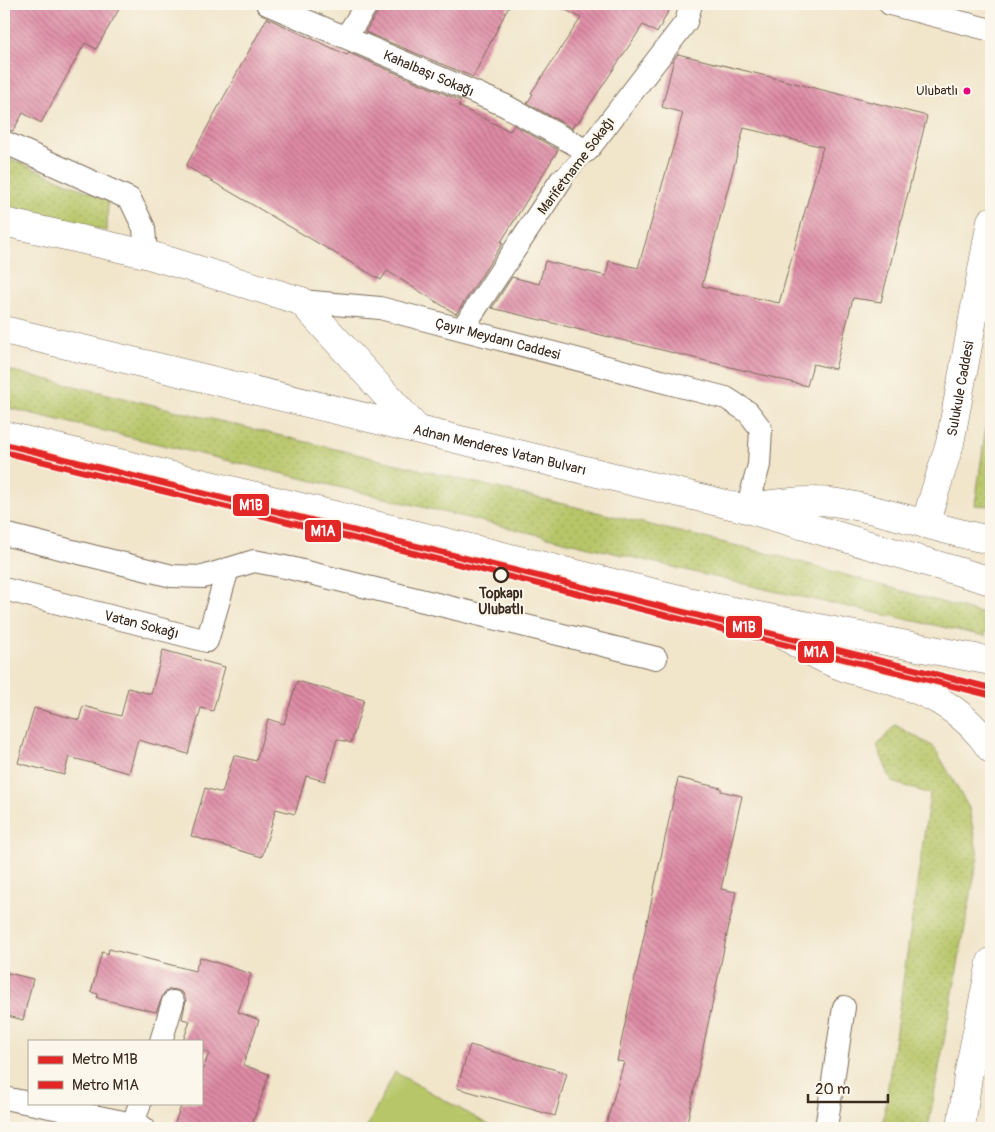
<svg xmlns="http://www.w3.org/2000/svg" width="995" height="1132" viewBox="0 0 995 1132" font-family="Pangolin,sans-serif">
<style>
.grass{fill:url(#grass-dots);stroke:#797844}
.pitch{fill:#b7c669;stroke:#797844}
.building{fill:url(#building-back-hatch);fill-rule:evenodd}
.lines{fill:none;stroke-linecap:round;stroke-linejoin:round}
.pedestrian-casing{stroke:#7b6b5a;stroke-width:19}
.minor-casing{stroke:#7b6b5a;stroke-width:24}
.tertiary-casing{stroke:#7b6b5a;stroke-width:29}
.secondary-casing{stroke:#7b6b5a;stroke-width:29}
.primary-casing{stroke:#7b6b5a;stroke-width:29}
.pedestrian{stroke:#fff;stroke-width:18}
.minor{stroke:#fff;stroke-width:22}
.tertiary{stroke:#fff;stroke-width:28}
.secondary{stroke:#fff;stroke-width:28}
.primary{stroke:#fff;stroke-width:28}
.metro-1-casing{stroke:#fbf7ec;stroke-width:10}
.metro-2-casing{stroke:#fbf7ec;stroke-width:10}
.metro-1{stroke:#e32726;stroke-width:6}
.metro-2{stroke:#e32726;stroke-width:6}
.bus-dot{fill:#e5007d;stroke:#fbf7ec;stroke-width:2}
.stop-dot{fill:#fbf7ec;stroke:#3b2a1e;stroke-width:2.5}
.labels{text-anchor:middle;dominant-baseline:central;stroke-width:4;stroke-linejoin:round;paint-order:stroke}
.bus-label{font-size:13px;fill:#3b2a1e;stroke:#fbf7ec;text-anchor:end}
.street-label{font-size:14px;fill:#3b2a1e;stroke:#fbf7ec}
.stop-label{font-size:14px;font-weight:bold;fill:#3b2a1e;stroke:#fbf7ec}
.line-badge{stroke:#fbf7ec;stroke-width:2}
.badge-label{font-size:14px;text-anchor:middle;font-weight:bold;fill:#fff}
</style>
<defs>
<pattern id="grass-dots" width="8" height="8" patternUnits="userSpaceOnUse" patternTransform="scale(1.25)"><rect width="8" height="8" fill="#b7c669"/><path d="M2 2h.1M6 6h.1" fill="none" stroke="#9eaa5b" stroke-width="1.8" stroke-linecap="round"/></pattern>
<pattern id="building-back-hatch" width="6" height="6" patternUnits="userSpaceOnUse" patternTransform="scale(1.25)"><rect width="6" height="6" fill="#de8aa5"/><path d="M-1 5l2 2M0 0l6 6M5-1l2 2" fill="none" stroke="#b57186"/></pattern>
</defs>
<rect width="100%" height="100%" fill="#fbf7ec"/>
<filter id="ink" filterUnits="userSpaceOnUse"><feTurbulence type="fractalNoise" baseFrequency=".02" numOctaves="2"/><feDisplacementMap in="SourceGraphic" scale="10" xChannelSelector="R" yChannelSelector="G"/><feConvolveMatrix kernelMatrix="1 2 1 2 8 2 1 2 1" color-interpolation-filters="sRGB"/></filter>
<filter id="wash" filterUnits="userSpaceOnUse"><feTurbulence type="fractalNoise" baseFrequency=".0096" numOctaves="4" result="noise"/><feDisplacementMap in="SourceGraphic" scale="20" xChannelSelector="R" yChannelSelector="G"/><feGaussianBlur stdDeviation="1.12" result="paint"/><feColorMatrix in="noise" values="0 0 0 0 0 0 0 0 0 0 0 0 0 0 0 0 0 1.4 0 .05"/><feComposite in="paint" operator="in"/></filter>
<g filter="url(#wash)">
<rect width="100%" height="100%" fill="#f1e5ca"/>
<path class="grass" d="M4 156 108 200 107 231 4 209Z
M4 369 779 556 990 616 985 636 773 591 4 407Z
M991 390V506L975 505Z
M895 725 934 747 969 808 978 856 928 1128H882L930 794 892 782 877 746Z"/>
<path class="pitch" d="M395 1072 494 1128H366Z"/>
<g id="blocks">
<path class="building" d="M4 4H122L96 49 85 43 41 123 23 113 13 131 4 129Z
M380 4H510L473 77 365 32 378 11Z
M554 4H672L657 33 643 25 577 124 575 123 572 128 527 103 533 94 531 93 581 18Z
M267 18 347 55 349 53 461 101 458 106 510 131 514 125 558 150 501 242 503 243 456 314 387 271 381 280 186 166Z
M678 54 927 116 881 302 853 298 835 369 813 364 807 386 492 308 512 277 539 284 545 261 606 276 609 261 638 268 683 113 662 107 674 59ZM744 128 823 147 779 303 702 286Z
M163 650 225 667 213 711 201 708 188 754 138 740 129 773 69 757 64 775 18 763 34 708 79 720 83 706 121 716 128 688 151 694Z
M297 681 364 700 351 743 337 739 325 781 306 776 295 814 276 809 262 857 191 836 205 788 222 793 234 755 256 761 268 719 284 724Z
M678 778 721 788V791L742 796 721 889 736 892 686 1128H605L624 1062 617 1061Z
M109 949 195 971 200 957 251 974 238 1012 259 1020 243 1065 269 1074 251 1128H173L182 1103H201V1074L209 1053 201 1050V1041H183L190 1021 182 1019 186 1000 183 993 177 990 170 989 164 993 156 1012 97 998 98 994 91 992 102 952 108 954Z
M4 972 33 979 23 1020 4 1015Z
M470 1045 567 1073 555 1116 457 1088Z"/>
</g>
</g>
<g filter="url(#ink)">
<use href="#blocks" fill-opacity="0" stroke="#7b6b5a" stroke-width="1"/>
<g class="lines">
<defs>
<path id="pedestrian" d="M561 180 587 151"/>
<g id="minor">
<path id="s1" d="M267 4 504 105 587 151 686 22 691 4"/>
<path d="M890 4 991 30"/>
<path d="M346 37 367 4"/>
<path d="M4 142 130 199 144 228 146 254"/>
<path id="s2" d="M301 301 380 308 726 398 748 412 761 429 759 465 747 509"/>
<path d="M462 329 561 180"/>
<path d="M4 534 172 576 203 577 254 561 290 568 656 658"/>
<path id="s3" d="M4 589 207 641 228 569"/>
<path d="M161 1041 173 1002"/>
<path d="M4 1098 29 1103"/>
<path d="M30 1103 133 1124"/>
<path d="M140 1103 133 1124 144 1128"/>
<path d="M826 1128 844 1007"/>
</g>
<g id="tertiary">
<path id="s4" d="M925 524 950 443 991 221"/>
</g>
<path id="secondary" d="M4 222 146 254 301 301"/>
<g id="primary">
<path d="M301 301 417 429"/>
<path id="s5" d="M4 330 747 509 991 581"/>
<path d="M4 435 713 607 844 633 991 661"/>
<path d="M755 507C781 502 813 499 839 503 891 511 940 531 991 540"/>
<path d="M767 623C789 640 820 659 846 668 857 672 868 674 879 677 927 691 962 707 991 749"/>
<path d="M961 1128 968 1076 991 962"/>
</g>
</defs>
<use href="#pedestrian" class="pedestrian-casing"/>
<use href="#minor" class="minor-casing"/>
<use href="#tertiary" class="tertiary-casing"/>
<use href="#secondary" class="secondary-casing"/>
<use href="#primary" class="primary-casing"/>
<use href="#pedestrian" class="pedestrian"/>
<use href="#minor" class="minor"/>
<use href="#tertiary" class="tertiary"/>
<use href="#secondary" class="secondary"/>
<use href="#primary" class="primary"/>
<defs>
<path id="metro-1" d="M4 444 991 688"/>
<path id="metro-2" d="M4 452 989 695"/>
</defs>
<use href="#metro-1" class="metro-1-casing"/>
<use href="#metro-2" class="metro-2-casing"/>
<use href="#metro-1" class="metro-1"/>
<use href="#metro-2" class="metro-2"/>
</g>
</g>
<circle class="bus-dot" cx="967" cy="91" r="4.5"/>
<circle class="stop-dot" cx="501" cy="575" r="7"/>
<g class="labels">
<g class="bus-label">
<text x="958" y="91">Ulubatlı</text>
</g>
<g class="street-label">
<text stroke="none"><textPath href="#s1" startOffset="176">Kahalbaşı Sokağı</textPath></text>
<text transform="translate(576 166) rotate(-53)">Marifetname Sokağı</text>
<text stroke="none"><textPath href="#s2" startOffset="201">Çayır Meydanı Caddesi</textPath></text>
<text stroke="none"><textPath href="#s4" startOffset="140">Sulukule Caddesi</textPath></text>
<text stroke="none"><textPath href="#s5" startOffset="510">Adnan Menderes Vatan Bulvarı</textPath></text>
<text stroke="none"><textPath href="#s3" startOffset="142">Vatan Sokağı</textPath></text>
</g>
<g class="stop-label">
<text x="501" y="593">Topkapı<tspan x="501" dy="16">Ulubatlı</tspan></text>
</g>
</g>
<g class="line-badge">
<rect x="232" y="493" width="38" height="24" rx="5" fill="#e32726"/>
<rect x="304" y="519" width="38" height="24" rx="5" fill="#e32726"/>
<rect x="725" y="615" width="38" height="24" rx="5" fill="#e32726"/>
<rect x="797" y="640" width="38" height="24" rx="5" fill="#e32726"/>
</g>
<g class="badge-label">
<text x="251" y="510">M1B</text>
<text x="323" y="536">M1A</text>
<text x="744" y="632">M1B</text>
<text x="816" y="657">M1A</text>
</g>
<rect width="995" height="1132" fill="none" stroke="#fbf7ec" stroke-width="20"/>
<rect x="28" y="1040" width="175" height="65" fill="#fbf7ec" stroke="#aea59a"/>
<rect x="38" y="1056" width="25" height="8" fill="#e32726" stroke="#aea59a"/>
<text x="72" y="1064" font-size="15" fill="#3b2a1e">Metro M1B</text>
<rect x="38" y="1081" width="25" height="8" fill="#e32726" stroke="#aea59a"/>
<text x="72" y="1090" font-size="15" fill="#3b2a1e">Metro M1A</text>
<path d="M808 1094v8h80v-8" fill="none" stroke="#3b2a1e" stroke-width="2.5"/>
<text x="815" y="1094" font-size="15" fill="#3b2a1e" stroke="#fbf7ec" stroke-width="4" paint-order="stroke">20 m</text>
</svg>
